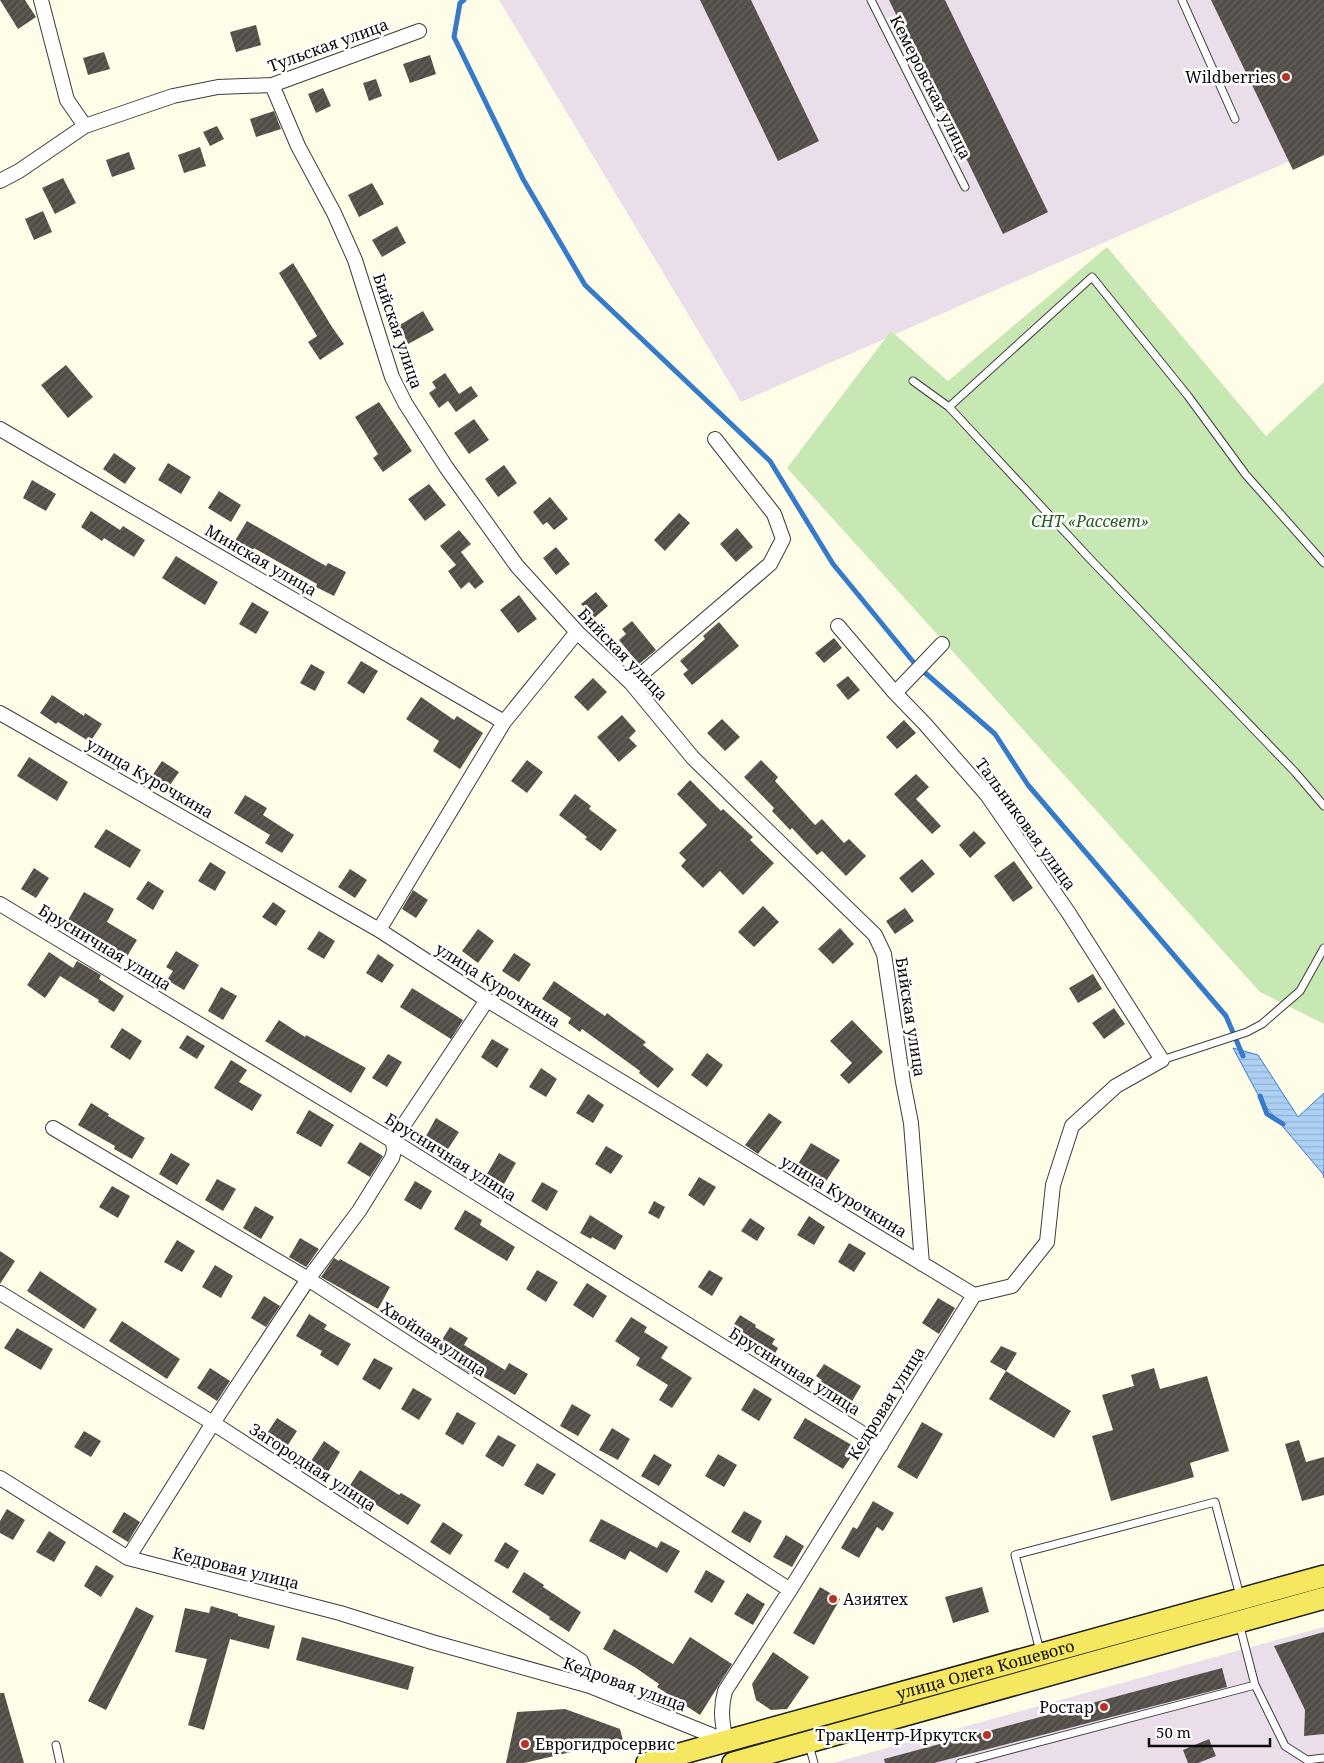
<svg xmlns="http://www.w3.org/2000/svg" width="1324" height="1763" viewBox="0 0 1324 1763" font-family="'Noto Serif',serif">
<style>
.industrial{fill:#e9dee9}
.garden{fill:#c7e7b3}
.water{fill:url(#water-rules);stroke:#367aca}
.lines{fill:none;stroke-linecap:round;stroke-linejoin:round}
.stream{stroke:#367aca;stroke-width:5}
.building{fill:url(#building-hatch)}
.service-casing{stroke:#3d3d3d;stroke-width:9}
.minor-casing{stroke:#3d3d3d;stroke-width:16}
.primary-casing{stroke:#1b1b1b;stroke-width:24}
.service{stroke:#fff;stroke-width:7}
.minor{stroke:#fff;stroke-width:14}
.primary{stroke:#f6e760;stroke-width:21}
.poi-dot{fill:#b63326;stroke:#fff;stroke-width:2}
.labels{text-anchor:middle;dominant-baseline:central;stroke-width:5;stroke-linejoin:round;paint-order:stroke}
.street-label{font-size:16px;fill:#0a0a0a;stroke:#fff}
.poi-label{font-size:16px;fill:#0a0a0a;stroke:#fff;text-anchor:end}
.park-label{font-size:16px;font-style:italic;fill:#215f1d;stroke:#fff}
</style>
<defs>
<pattern id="water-rules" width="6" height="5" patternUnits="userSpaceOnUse" patternTransform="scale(1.25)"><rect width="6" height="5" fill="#add0f5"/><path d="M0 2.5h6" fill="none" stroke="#94b1d1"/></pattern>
<pattern id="building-hatch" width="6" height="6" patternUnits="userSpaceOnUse" patternTransform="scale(1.25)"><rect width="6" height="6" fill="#524d47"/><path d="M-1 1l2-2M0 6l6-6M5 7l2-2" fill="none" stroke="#66625d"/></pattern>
</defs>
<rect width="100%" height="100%" fill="#fffde7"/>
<path class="industrial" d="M499 0H1324V146L741 402Z
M1324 1627V1763H833L1309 1631Z"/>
<path class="garden" d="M1107 247 1266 436 1324 382V1024L1260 992 787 468 891 331 948 381Z"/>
<path class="water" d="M1233 1048 1258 1055 1298 1117 1324 1093V1178L1323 1174 1262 1102Z"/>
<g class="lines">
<path class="stream" d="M464 0 460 3 454 37 523 179 585 285 770 461 833 564 915 664 995 734 1028 785 1226 1016 1243 1056
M1260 1096 1267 1114 1283 1124"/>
</g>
<path class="building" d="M0 0H25L36 17 18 29Z
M700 0H751L819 141 778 161Z
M889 0H945L1048 212 1003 234Z
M1211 0H1324V155L1293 170Z
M256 25 261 45 236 52 230 32Z
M104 52 110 69 88 75 83 58Z
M430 55 436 74 410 83 403 64Z
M376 79 382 96 369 101 363 83Z
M323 88 331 106 316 113 308 94Z
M274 111 281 129 256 137 250 119Z
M217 126 224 139 210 146 203 132Z
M200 147 206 166 184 173 178 155Z
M129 152 135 169 112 177 106 160Z
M63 178 76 203 55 214 42 188Z
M372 183 384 204 359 217 348 195Z
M43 211 52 232 34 240 25 219Z
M397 226 406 243 382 257 372 240Z
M293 263 332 327 344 344 320 360 308 342 317 336 279 273Z
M423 311 434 330 408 344 398 326Z
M66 365 93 397 68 418 41 385Z
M445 373 459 394 471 386 478 396 456 412 448 401 439 408 429 393 436 388 432 382Z
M379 402 412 451 383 472 373 458 378 454 355 417Z
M474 419 489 440 469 454 454 433Z
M114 453 136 468 125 484 103 469Z
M168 463 191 477 181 494 158 480Z
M504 465 517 483 498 497 485 479Z
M32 480 56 494 46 511 23 498Z
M429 484 446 505 425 521 408 499Z
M219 491 241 505 231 522 208 508Z
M550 497 568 519 554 530 547 522 543 525 533 512Z
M91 511 120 530 123 526 145 540 134 557 104 538 102 541 81 527Z
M679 513 690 523 665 551 654 540Z
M247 521 326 566 328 563 346 572 334 596 316 587 317 584 254 548 250 554 233 544Z
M737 528 753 547 736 562 720 544Z
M459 530 471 544 461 552 484 582 475 589 469 582 461 589 448 571 456 565 440 546Z
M556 547 570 564 556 575 543 558Z
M176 556 218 582 205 605 162 578Z
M596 592 608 606 594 618 581 604Z
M519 595 537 619 518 633 500 610Z
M252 602 269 612 256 634 239 624Z
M632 621 656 650 639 664 619 640 626 634 622 629Z
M719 622 739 646 692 685 683 674 688 670 680 661 705 639 703 636Z
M834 638 842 648 824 663 815 653Z
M361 661 378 671 364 694 347 683Z
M311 664 325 672 315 691 300 683Z
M848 676 860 690 848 700 836 685Z
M593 678 607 692 588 711 574 697Z
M52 695 84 716 85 713 102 724 90 742 58 722 56 724 40 713Z
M421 697 454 720 457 716 483 733 460 769 433 751 439 741 406 719Z
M622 715 636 731 629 738 637 746 619 762 597 737Z
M722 719 740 737 725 751 707 733Z
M904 720 916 733 897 749 886 737Z
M29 757 68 782 57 801 17 776Z
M527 760 543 772 527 793 511 781Z
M761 760 778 777 775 781 815 825 822 819 844 843 849 839 866 856 846 876 822 851 817 855 792 828 790 830 772 811 774 808 744 777Z
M162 761 179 772 166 791 150 779Z
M916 774 929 787 916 799 941 826 932 834 894 794Z
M690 780 721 811 723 809 753 837 750 840 774 863 743 895 720 871 703 888 681 866 686 860 679 853 707 825 677 794Z
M575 794 591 806 589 809 617 830 601 851 585 839 587 837 559 815Z
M245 795 267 808 263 815 294 835 282 853 265 843 270 835 234 813Z
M106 829 141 850 130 868 94 847Z
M974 831 986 843 970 858 959 845Z
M922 859 935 874 912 893 899 878Z
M1014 861 1033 888 1013 902 994 876Z
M210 862 226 872 215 891 198 881Z
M34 868 49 878 36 898 21 889Z
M350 869 367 880 355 898 338 887Z
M148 881 164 891 153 910 136 899Z
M413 890 428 900 416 918 402 909Z
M84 892 114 909 107 922 137 940 126 958 113 950 115 947 68 920Z
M273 902 286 911 276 926 262 917Z
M763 906 779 922 754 947 738 932Z
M905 908 914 921 895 934 886 921Z
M840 928 854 944 833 964 818 949Z
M478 929 494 941 478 963 462 951Z
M319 931 335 941 324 959 307 949Z
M176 951 199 965 184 990 167 980 173 971 166 967Z
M49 952 73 968 77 961 101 975 99 979 124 996 114 1012 98 1002 99 1000 60 976 45 998 27 985Z
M514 953 531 964 519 982 502 971Z
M378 954 394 965 382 983 366 973Z
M1093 974 1102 989 1078 1003 1069 988Z
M554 981 605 1016 607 1013 620 1023 646 1042 643 1045 674 1069 658 1088 639 1073 640 1071 582 1029 580 1032 568 1023 571 1018 542 999Z
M221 987 237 996 223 1020 208 1011Z
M412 988 463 1020 451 1039 400 1007Z
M1114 1008 1125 1024 1104 1039 1092 1023Z
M279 1020 305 1037 306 1035 366 1068 351 1093 265 1041Z
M852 1020 883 1052 849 1084 840 1075 852 1063 830 1041Z
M122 1028 142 1041 130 1060 110 1047Z
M187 1035 205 1046 197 1059 179 1048Z
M492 1039 509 1049 497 1068 481 1057Z
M707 1053 723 1065 707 1087 691 1075Z
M388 1054 402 1062 387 1087 372 1078Z
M231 1060 247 1070 239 1082 262 1095 252 1111 214 1088Z
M541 1068 557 1079 546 1097 529 1087Z
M588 1094 604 1105 593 1123 576 1113Z
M91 1103 109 1114 108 1116 145 1138 132 1159 114 1149 115 1146 78 1125Z
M309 1110 334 1125 321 1147 296 1133Z
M769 1113 782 1122 758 1154 745 1145Z
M436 1118 459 1132 448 1149 426 1136Z
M360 1142 383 1156 370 1177 347 1163Z
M811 1143 840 1160 826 1181 798 1164Z
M606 1146 623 1156 611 1174 595 1164Z
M171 1153 190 1164 177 1185 159 1174Z
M499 1153 516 1163 504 1184 487 1174Z
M699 1177 716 1187 704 1206 688 1195Z
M217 1179 236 1189 223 1211 205 1200Z
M415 1181 432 1191 421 1210 404 1200Z
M542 1182 558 1191 547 1211 531 1201Z
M112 1186 130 1196 118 1218 99 1207Z
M654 1201 665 1207 659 1219 648 1213Z
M255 1206 274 1217 261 1239 243 1228Z
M465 1210 482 1220 480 1225 515 1247 507 1261 454 1229Z
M590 1215 623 1236 615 1250 592 1237 591 1239 580 1233Z
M809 1216 825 1227 814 1245 797 1235Z
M750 1218 765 1228 757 1241 741 1231Z
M300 1238 319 1249 306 1267 289 1257Z
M177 1240 195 1251 182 1272 164 1262Z
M849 1243 866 1253 854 1272 838 1262Z
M0 1251 15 1261 0 1284Z
M334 1258 339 1261 340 1259 390 1287 378 1309 321 1277Z
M215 1265 233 1276 221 1298 202 1287Z
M537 1270 558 1282 546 1302 526 1289Z
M709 1270 723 1278 712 1296 698 1287Z
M40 1271 97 1309 84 1329 27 1291Z
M587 1283 607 1296 593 1318 573 1305Z
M264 1296 280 1306 266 1327 251 1318Z
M938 1298 955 1308 939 1334 922 1323Z
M309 1314 327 1325 324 1329 351 1344 338 1366 320 1355 322 1351 296 1336Z
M740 1315 756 1325 755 1327 775 1339 772 1344 778 1348 771 1360 752 1349 755 1344 731 1329Z
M631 1317 647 1327 644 1332 668 1347 661 1358 692 1378 672 1408 659 1400 668 1385 636 1365 640 1358 615 1341Z
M122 1321 180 1359 167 1379 109 1341Z
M450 1327 468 1338 464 1345 505 1370 509 1363 528 1374 515 1395 477 1373 475 1376 457 1365 459 1361 437 1348Z
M17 1328 53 1349 41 1370 4 1348Z
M1001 1346 1017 1353 1006 1371 990 1362Z
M374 1358 393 1368 380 1390 362 1379Z
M824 1364 861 1386 850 1405 818 1387 822 1380 816 1376Z
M210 1368 230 1381 217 1401 197 1388Z
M1154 1368 1160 1389 1207 1376 1229 1451 1190 1463 1194 1477 1111 1501 1092 1436 1113 1430 1102 1395 1134 1386 1131 1375Z
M1006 1371 1071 1411 1054 1438 989 1399Z
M413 1388 432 1399 419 1420 401 1409Z
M754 1388 772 1399 759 1421 741 1410Z
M572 1404 591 1415 578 1436 560 1426Z
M457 1412 476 1423 463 1445 445 1434Z
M277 1418 297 1431 284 1451 264 1438Z
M805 1418 857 1448 843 1469 793 1438Z
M922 1422 943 1434 917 1479 897 1467Z
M612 1428 630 1439 618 1460 599 1450Z
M84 1431 101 1441 91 1457 74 1447Z
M498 1435 516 1445 503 1467 485 1456Z
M1299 1440 1306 1462 1324 1457V1495L1302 1501 1285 1444Z
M324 1441 340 1452 328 1472 311 1461Z
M654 1454 672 1465 659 1486 641 1476Z
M718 1454 737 1465 724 1487 705 1476Z
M537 1463 556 1474 543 1495 524 1485Z
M360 1470 399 1495 401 1493 421 1505 408 1525 369 1500 367 1503 347 1490Z
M873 1501 894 1513 883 1531 877 1527 859 1558 841 1548 853 1527 857 1529Z
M7 1509 25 1520 13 1540 0 1533V1521Z
M744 1511 762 1521 750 1543 731 1532Z
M124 1512 140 1522 128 1542 112 1532Z
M601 1519 657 1548 661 1541 680 1551 667 1573 630 1551 625 1560 589 1541Z
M443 1522 463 1535 450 1555 430 1542Z
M49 1531 66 1542 54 1562 36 1552Z
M786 1535 804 1546 792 1567 773 1557Z
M505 1542 519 1551 508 1569 494 1561Z
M96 1565 114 1576 101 1597 84 1586Z
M706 1570 725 1581 712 1603 694 1592Z
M524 1572 544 1585 543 1587 581 1612 569 1632 549 1619 550 1617 512 1592Z
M820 1587 840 1599 814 1645 793 1633Z
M982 1587 989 1612 953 1623 945 1597Z
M747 1593 765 1604 753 1625 734 1614Z
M211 1606 238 1614V1616L275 1626 269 1649 230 1639 204 1730 188 1725 207 1659 175 1652 185 1608 209 1613Z
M136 1607 154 1616 106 1710 88 1701Z
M614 1629 673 1664 690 1637 732 1664 700 1715 657 1687 659 1684 636 1668 603 1649Z
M1324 1632V1734L1304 1736 1305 1710 1274 1646Z
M302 1637 414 1667 408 1690 296 1660Z
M773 1652 809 1677 787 1709 771 1710 756 1700 752 1684Z
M1222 1668 1227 1687 934 1763H885L884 1759Z
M0 1693H4L24 1763H0Z
M565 1709 620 1729 623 1740 524 1763H506L517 1712Z
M1209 1739 1216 1756 1198 1763H1188L1183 1750Z"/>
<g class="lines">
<defs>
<path id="service" d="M871 0 965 187
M1182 0 1235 119
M913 381 949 407 1091 560 1295 772 1324 806
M949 407 1092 277 1188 396 1246 475 1324 563
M1162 1060 1247 1032 1262 1024 1300 991 1324 948
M1239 1623 1255 1685 1285 1746 1307 1760 1324 1758
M1040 1651 1015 1555 1215 1502 1240 1596
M56 1745 60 1763
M809 1745 814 1763
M960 1763 1255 1685"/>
<path id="minor" d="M41 0 67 100 85 126
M272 85 298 146 334 213 355 260 392 377 405 403 446 467 517 566 577 632 631 683 693 758 875 935 884 954 903 1082 911 1123 922 1264
M0 181 19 171 85 126 173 96 218 87 272 85 419 31
M0 429 504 722
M838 626 895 693 925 724 987 795 1068 912 1162 1060 1116 1086 1072 1126 1053 1185 1047 1242 1012 1286 974 1295
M631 683 770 564 783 539 774 514 715 439
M895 693 942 644
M0 713 379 930 487 1000 974 1295
M0 904 393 1141 881 1445
M379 930 504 722 577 632
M53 1128 308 1279 790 1590
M0 1293 213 1423 581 1661 590 1686
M0 1478 128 1558 340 1613 432 1642 590 1686 726 1741C722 1723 720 1709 725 1691L790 1590 974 1295
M128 1558 213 1423 308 1279 359 1211 392 1158 394 1151 393 1141 487 1000"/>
<g id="primary">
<path id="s1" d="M647 1763 1324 1576"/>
<path d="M733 1763 1324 1598"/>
</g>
</defs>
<use href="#service" class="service-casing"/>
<use href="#minor" class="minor-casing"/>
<use href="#primary" class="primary-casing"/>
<use href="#service" class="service"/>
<use href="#minor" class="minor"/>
<use href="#primary" class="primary"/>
</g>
<g class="poi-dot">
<circle cx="1286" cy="77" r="5"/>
<circle cx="833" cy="1599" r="5"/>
<circle cx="1104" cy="1707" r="5"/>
<circle cx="987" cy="1735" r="5"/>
<circle cx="525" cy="1744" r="5"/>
</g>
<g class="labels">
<g class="street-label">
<text transform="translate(328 45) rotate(-20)">Тульская улица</text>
<text transform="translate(931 87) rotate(63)">Кемеровская улица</text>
<text transform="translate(398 331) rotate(71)">Бийская улица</text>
<text transform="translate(261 560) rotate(30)">Минская улица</text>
<text transform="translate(623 654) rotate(46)">Бийская улица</text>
<text transform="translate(150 778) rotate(30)">улица Курочкина</text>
<text transform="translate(1026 824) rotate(54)">Тальниковая улица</text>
<text transform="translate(105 947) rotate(31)">Брусничная улица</text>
<text transform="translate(498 985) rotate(32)">улица Курочкина</text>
<text transform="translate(911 1017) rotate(81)">Бийская улица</text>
<text transform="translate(451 1157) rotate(32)">Брусничная улица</text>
<text transform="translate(844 1196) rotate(31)">улица Курочкина</text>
<text transform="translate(434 1339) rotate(33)">Хвойная улица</text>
<text transform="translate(795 1371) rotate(32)">Брусничная улица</text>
<text transform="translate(886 1403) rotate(-58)">Кедровая улица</text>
<text transform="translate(313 1467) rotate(33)">Загородная улица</text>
<text transform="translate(236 1568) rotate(14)">Кедровая улица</text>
<text stroke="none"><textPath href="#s1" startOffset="351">улица Олега Кошевого</textPath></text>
<text transform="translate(625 1684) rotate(20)">Кедровая улица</text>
</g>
<g class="poi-label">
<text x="1276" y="77">Wildberries</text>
<text x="843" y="1599" text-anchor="start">Азиятех</text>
<text x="1094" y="1707">Ростар</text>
<text x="977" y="1735">ТракЦентр-Иркутск</text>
<text x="535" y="1744" text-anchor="start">Еврогидросервис</text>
</g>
<g class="park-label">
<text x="1090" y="521">СНТ «Рассвет»</text>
</g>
</g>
<path d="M1149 1738v8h121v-8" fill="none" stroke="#0a0a0a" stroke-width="2.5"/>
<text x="1156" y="1738" font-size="15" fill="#0a0a0a" stroke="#ffffff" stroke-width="4" paint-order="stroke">50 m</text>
</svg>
